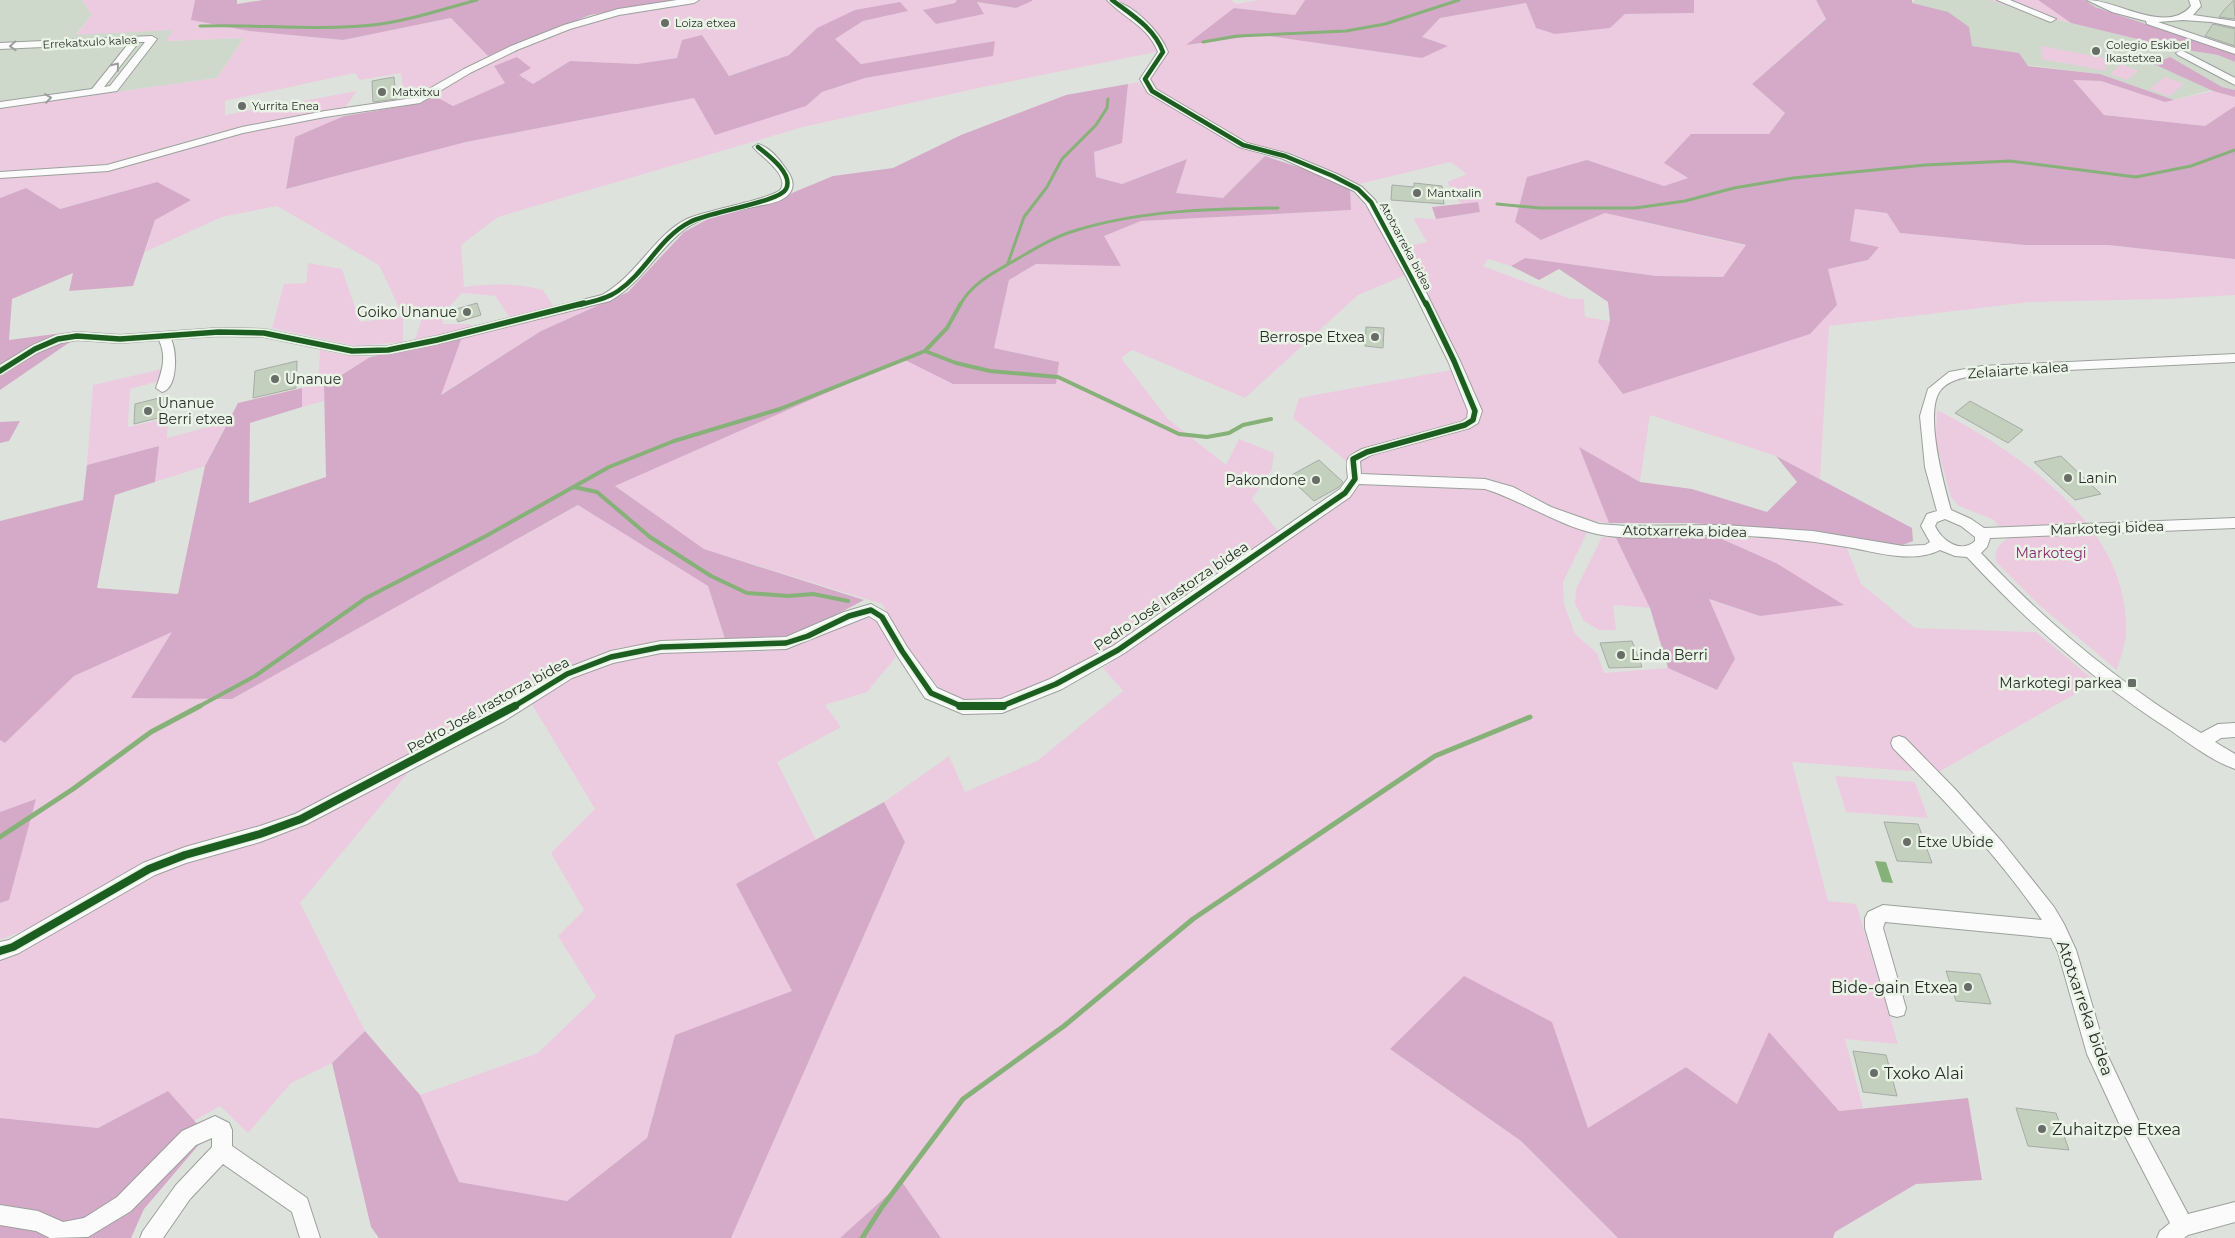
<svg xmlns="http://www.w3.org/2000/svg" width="2235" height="1238" viewBox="0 0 2235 1238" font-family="Montserrat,sans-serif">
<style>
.built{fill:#ced8cb}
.green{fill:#eccbe0}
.forest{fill:#d5aac8}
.water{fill:#86b178}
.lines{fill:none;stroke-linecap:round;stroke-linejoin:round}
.stream-far2{stroke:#86b178;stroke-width:3}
.stream-far1{stroke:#86b178;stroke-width:4}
.stream{stroke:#86b178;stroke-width:5}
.building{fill:#c2d0bd;stroke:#a7aba6}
.street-casing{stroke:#9ca09c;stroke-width:2}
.street{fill:#fafbfa;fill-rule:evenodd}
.cycleway-far2-casing{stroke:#e9f3e6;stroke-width:6}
.cycleway-far1-casing{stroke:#e9f3e6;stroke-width:9}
.cycleway-casing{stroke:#e9f3e6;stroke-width:11}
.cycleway-far2{stroke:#1b5e20;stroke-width:4.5}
.cycleway-far1{stroke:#1b5e20;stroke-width:5.5}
.cycleway{stroke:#1b5e20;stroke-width:8}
.oneway{stroke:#9c9e9c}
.poi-dot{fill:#686d67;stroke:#e9f3e6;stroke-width:2}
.labels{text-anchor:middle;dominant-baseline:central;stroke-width:5;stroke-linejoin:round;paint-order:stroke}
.far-poi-label{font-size:11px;fill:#292d28;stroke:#e9f3e6;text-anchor:start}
.far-street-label{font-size:11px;fill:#292d28;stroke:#e9f3e6}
.poi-label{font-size:14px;fill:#292d28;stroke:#e9f3e6;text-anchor:start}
.street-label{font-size:14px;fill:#292d28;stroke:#e9f3e6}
.park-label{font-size:14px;fill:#8b2974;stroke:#e9f3e6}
.near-poi-label{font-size:16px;fill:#292d28;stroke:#e9f3e6;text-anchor:start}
.near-street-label{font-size:16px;fill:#292d28;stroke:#e9f3e6}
</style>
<rect width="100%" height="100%" fill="#dde3dc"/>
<path class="built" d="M0 0H82L92 15 76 34 174 30 166 41 244 38 217 78 0 108Z
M1915 0H1990L2029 13 2174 48 2218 55 2235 62V90L2222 87 2174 100 2100 74 2027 65 2019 53 1972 46 1911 3Z
M2085 0H2235V54L2095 7Z"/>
<path class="green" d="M82 0H195L192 20 249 31 343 40 452 18 488 56 412 100 403 90 401 73 360 80 355 73 225 101V115L357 91 345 108 215 133 110 164 0 173V108L217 78 244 38 166 41 173 30 76 35 92 15Z
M703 0H957L955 3 924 10 936 24 983 14 976 2 1016 8 1032 0H1106L1133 20 1155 43 1156 52 983 87 803 127 498 217 461 245 464 287C494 283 514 283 543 290L554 307 510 318 495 296 462 293 445 311 442 324H471L470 329 415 340 424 311 403 317V342L356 346 272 328 284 284 306 283 308 263 342 269 360 322 403 316 379 265 277 206 222 217 145 252 155 220 157 182 60 209 26 188 0 198V177C36 173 75 178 110 169 152 159 193 143 235 133 270 124 308 120 344 116L295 137 286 189 466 142 694 98 806 106 822 92 865 78 993 56 995 41 861 64 835 39 863 21 908 11 817 28 789 55 728 76 677 58 637 64 570 61 533 84 519 75 494 66 505 83 453 106 433 95C475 70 518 47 564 30 608 13 656 7 703 0Z
M1113 0H1231L1236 4 1258 0H1305L1295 15 1234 8 1187 45 1261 35 1422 58 1448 46 1422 37 1440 18 1526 3 1536 28H1610L1625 14 1693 13 1694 0H1816L1826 18 1752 84 1785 113 1769 134H1691L1688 178 1664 186 1587 160 1541 240 1605 213 1747 246 1723 277 1656 276 1525 258 1511 266 1488 259 1483 266 1571 299H1584L1585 317 1610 321 1598 362 1828 269 1868 260 1879 247 1850 241 1855 209 1887 213 1900 233 2025 245H2108L2235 259V295L2165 299 2030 302 1829 326 1820 479 1776 456 1650 415 1640 482 1580 448 1609 523 1582 520 1546 507 1510 487 1490 480 1468 477 1371 475 1360 472 1293 418 1299 398 1462 368 1400 248 1427 242 1413 218 1436 219 1480 212 1477 202 1461 204 1447 182 1467 174 1450 162 1359 184 1293 154 1248 144 1156 92 1148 80 1165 55 1148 26Z
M1990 0H2038L2071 23 2029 13Z
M2041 46 2105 58 2106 71 2042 59Z
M2121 64 2138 71 2127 80 2110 74Z
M2165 77 2184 84 2169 96 2150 89Z
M2072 80 2101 81 2165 102 2213 91 2235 97V106L2205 126 2104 115Z
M1138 82 1148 94 1239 146 1265 156 1223 198 1176 193 1186 159 1122 184 1096 177 1094 152 1122 143 1128 84Z
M1350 189 1367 208 1406 275 1358 295 1245 398 1132 350 1121 358 1168 419 1226 465 1239 439 1274 453 1272 469 1252 499 1278 531 1118 645 1004 701 972 704 943 693 907 649 882 604 704 549 615 486 903 358 953 384 1059 362 994 348 1009 280 1036 264 1120 265 1103 236 1141 221 1351 210Z
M612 300 541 331 440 395 462 337Z
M320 350 343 355 370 357 324 385V401L302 407V388L318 384Z
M171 367 170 378 130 389 128 427 168 418 167 438 227 422 205 466 155 482 159 446 87 465 93 385Z
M1937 410C2017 451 2126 524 2126 626 2127 641 2121 656 2117 670L2039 605 1996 562C1994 551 1998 544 2007 539L1994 520 1959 506 1951 497 1936 443Z
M1363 485 1486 489 1510 497 1587 533 1563 582 1564 604 1575 634 1597 653 1604 673 1668 668 1717 690 1735 659 1708 599 1760 616 1776 563 1715 536 1798 540 1846 546 1861 584 1915 628 2036 632 2096 682 1937 773 1792 762 1828 901 1856 904 1898 1044 1845 1039 1863 1108 1839 1111 1769 1033 1737 1104 1686 1067 1588 1128 1552 1022 1390 1049 1521 1141 1618 1238H941L902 1182 840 1238H731L905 842 884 802 949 756 965 792 1037 761 1123 691 1103 668Z
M579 505 708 586 725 639 671 641 618 648 582 661 494 713 291 816 176 852 39 924 0 940V903L9 900 35 800 0 812V740L5 743 74 676 173 631 132 697 232 699Z
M1602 537 1616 538 1650 608 1613 605 1616 630H1599L1584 621 1575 604 1576 589Z
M866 617 879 622 896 657 867 692 825 705 841 727 777 762 816 840 736 884 793 991 675 1035 647 1138 567 1201 459 1182 420 1095 538 1053 596 997 558 936 584 910 551 853 595 809 530 701C548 691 565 678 584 671 619 657 659 653 696 651 723 649 760 654 784 649 814 643 837 621 866 617Z
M413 767 300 903 365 1031 332 1063 291 1083 248 1133 220 1106 194 1121 168 1091 98 1128 0 1118V957L177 865Z
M1835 776 1915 782 1928 818 1846 812Z"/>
<path class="forest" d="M195 0H237V4L263 0H676L590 15 488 56 451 18 343 40 249 31 191 20Z
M957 0H1032V1L1016 8 977 2 984 14 936 24 923 10 955 3Z
M1305 0H1694V13L1625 14 1610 28 1555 34 1536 28 1526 3 1440 18 1422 37 1448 46 1422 58 1261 35 1186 45 1234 8 1295 15Z
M1816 0H1912V3L1948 12 1969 27 1972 46 2019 53 2028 66 2100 74 2174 100 2165 102 2101 81 2073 80 2104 115 2205 126 2235 106V259L2108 245H2025L1900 233 1887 213 1855 209 1850 241 1879 247 1868 260 1828 269 1837 305 1810 334 1623 394 1598 362 1610 321 1608 302 1559 269 1539 280 1511 266 1525 258 1656 276 1723 277 1746 245 1605 213 1541 240 1515 222 1527 177 1587 160 1664 186 1688 178 1664 163 1691 134H1769L1785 113 1752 84 1826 19Z
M2038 0H2085L2095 7 2235 54V62L2218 55 2174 48 2071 23Z
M900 2 908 11 863 21 835 39 861 64 995 41 993 56 865 78 822 92 806 106 715 135 694 98 466 142 286 189 295 137 344 116 416 104 433 95 453 106 505 83 494 66 517 57 531 68 519 75 533 84 570 61 637 64 677 58 682 40 702 35 729 76 789 55 817 28 855 10Z
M2170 57 2222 87 2235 90V97L2213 91 2154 64Z
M1128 84 1122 143 1094 152 1096 177 1122 184 1187 159 1176 193 1223 198 1265 156 1301 168 1350 189 1351 210 1141 221 1104 236 1121 266 1036 264 1009 280 994 348 1059 362 1056 384H953L903 359 615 486 704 549 864 600 795 636 725 639 708 586 578 505 232 699 131 698 172 632 74 676 5 743 0 740V521L83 500 87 465 159 446 155 482 115 495 97 588 178 594 205 466 238 403 302 388V407L250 423 249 503 326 477 324 386 370 357 462 337 441 395 541 331 628 292 684 232 708 219 783 199 792 193 833 176 893 168 961 135 1066 95Z
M157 182 191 200 155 220 133 286 69 291 73 273 12 299 9 340 78 331 70 342 0 390V198L26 188 60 209Z
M1478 202 1480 212 1436 219 1432 207Z
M20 421 9 441 0 443V422Z
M1579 447 1640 482 1692 489 1767 512 1797 482 1776 456 1912 528 1913 541 1900 546 1801 531 1691 523H1609Z
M1715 536 1776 563 1844 605 1760 616 1709 599 1735 659 1717 690 1668 668 1650 608 1616 538Z
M36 799 9 900 0 903V812Z
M884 802 905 842 731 1238H379L371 1227 332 1063 365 1031 420 1095 459 1182 567 1201 647 1138 675 1035 792 991 736 884Z
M1464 976 1552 1022 1588 1128 1686 1067 1737 1104 1769 1032 1839 1111 1968 1098 1982 1180 1916 1184 1835 1232 1833 1238H1618L1521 1141 1390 1049Z
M168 1091 207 1135 144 1209 131 1238H0V1118L98 1128Z
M902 1182 941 1238H840Z"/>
<path class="water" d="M1875 861 1886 862 1893 883 1882 882Z"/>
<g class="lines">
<path class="stream-far2" d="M200 26C257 24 315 31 373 25 408 21 443 9 477 0
M1203 42 1237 36 1346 31 1385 24 1459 0
M1497 204 1540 208H1635L1685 201 1734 188 1793 178 1925 165 2010 161 2136 177 2191 166 2235 150
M1008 263 1024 217 1047 187 1062 159 1096 125 1107 108 1108 99
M960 305C971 284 993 273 1012 262 1033 250 1055 236 1077 230 1143 210 1210 209 1278 208"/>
<path class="stream-far1" d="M925 351 956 363 990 371 1058 377 1179 434 1207 437 1229 433 1243 425 1271 419
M574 487 597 492 650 537 711 576 747 593 788 596 813 594 848 601
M198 707 255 676 366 598 486 536 609 467 674 441 780 409 925 351 947 328 961 303"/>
<path class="stream" d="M0 837 73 789 151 732 200 706
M862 1238 882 1207 963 1099 1064 1026 1193 919 1435 756 1530 717"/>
</g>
<path class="building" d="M2234 0 2235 19 2219 17 2224 10Z
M2213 24 2235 29V46L2205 36Z
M394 77 396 99 373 102 372 81Z
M1414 183 1442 186 1444 204 1391 200 1392 185 1414 187Z
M477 303 481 315 458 322 453 310Z
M1366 327 1384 328 1383 348 1365 346Z
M297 361 296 388 253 398 255 371Z
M163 397 162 417 134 424 135 404Z
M1970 401 2023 430 2008 443 1955 413Z
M2061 456 2101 494 2075 500 2034 462Z
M1319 460 1343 482 1339 487 1314 501 1288 477Z
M1632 641 1642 667 1609 668 1600 643Z
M1884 822 1918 824 1932 863 1897 861Z
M1946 971 1980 974 1991 1004 1956 1001Z
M1853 1051 1886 1055 1897 1096 1863 1092Z
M2016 1108 2056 1113 2069 1150 2028 1146Z"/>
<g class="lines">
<defs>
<path id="street" d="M677 0H699L694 3 619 15 570 29 517 50 470 73 420 103 325 117 243 133 108 171 0 178V172L107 165 242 127 325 111 413 98 464 69 511 46 564 25 618 9Z
M1107 0C1130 0 1160 31 1168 52L1150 79 1156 89 1247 143 1289 154 1337 174 1362 187 1375 200 1419 278 1460 361 1482 411 1478 423 1470 428 1371 455 1360 461 1361 474 1485 479 1513 487 1551 507 1599 524 1626 526 1723 525 1813 531 1903 546 1925 545 1930 542 1921 526 1927 514 1937 511 1925 467 1920 416 1928 389 1949 372 1982 366 2235 354V362L1982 374C1968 377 1950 378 1940 391 1924 413 1944 485 1951 510L1971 519 1984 528 2235 518V528L1990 538 1987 547 1981 553C2046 623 2119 683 2201 733L2218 724 2235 723V737L2221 738 2215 742 2235 754V769C2212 761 2190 744 2170 730 2094 681 2028 623 1967 557L1955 556 1940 550C1912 564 1876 552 1847 547 1806 540 1764 536 1722 535 1685 534 1633 542 1597 534 1557 525 1523 501 1485 489L1359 484 1350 497 1123 654 1062 689 1002 713 963 714 925 698 897 655 877 621 869 616 786 649 661 653 613 663 572 678 504 721 307 824 260 842 186 863 155 875 19 953 0 960V942L9 940 143 863 185 847 260 826 295 814 492 711 562 670 611 651 661 641 786 637 844 612 871 604 887 613 907 647 937 688 964 700 1001 699 1050 679 1113 646 1340 489 1348 478C1346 459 1344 458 1362 449L1461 422 1467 418 1468 411 1448 361 1407 278 1366 204 1354 191 1281 158 1239 147 1148 93 1140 79 1158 52C1148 26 1125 19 1107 0ZM1945 519 1961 526 1975 537V541C1961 554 1942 541 1935 526L1937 522Z
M1997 0H2010L2056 19 2051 22 2048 21Z
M2087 0C2117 0 2167 35 2191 6L2189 0H2199L2201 6 2193 15 2235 21V27L2211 22 2183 20 2158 22 2235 48V54L2147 24 2146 21 2112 12Z
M152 36 157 39 117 91 0 108V102L92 89 129 43 0 49V43ZM139 42H145L110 86 104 87Z
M2181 50 2235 78V85L2178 55 2176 53Z
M758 144C769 147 780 160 786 169 793 178 796 188 787 196 779 203 767 204 758 206 734 211 705 214 685 229 656 251 643 282 610 301L437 344 388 354 352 355 264 337 219 336 171 339C177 352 178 388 162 392L156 388C162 371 167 357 159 340L120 343 77 340 61 343 39 352 0 375V365L31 346 54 336 77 332 120 335 219 328 264 329 352 347 388 346 437 336 602 295C638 275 654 235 687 219 703 211 776 198 781 189 789 174 760 156 753 147Z
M1899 736 1905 738 1955 789 2003 843 2054 907 2064 924 2076 950 2106 1052 2139 1122 2188 1214 2235 1202V1222L2188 1235 2184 1238H2157L2160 1231 2170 1223 2125 1136 2087 1054 2058 952 2051 938 1885 922 1883 928 1906 1008 1904 1015 1897 1017 1890 1015 1865 928V918L1868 912 1883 905 2042 920C1999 857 1946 802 1893 748L1891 743 1893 738Z
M215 1116 229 1123 232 1130V1146L307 1198 320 1238H300L292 1212 223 1164 190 1199 163 1238H140L143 1231 176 1185 212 1147V1138L196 1145 131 1211 88 1237 50 1238 36 1231 0 1225V1205L38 1211 63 1222 84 1218 117 1197 182 1131Z"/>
</defs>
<use href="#street" class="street-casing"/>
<use href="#street" class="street"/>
<defs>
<path id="cycleway-far2" d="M1112 0C1132 15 1154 28 1163 52L1145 79 1152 91 1243 145 1285 156 1333 176 1358 189 1371 202 1426 305
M579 305C593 301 607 299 618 291 646 272 660 237 690 222 708 212 780 202 786 189 794 174 768 155 758 147"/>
<path id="cycleway-far1" d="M0 371 35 349 58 339 77 336 120 339 219 332 264 333 352 351 388 350 437 340 584 303
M513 707 567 674 611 657 661 647 786 643 808 636 849 616 871 610 882 617 902 651 931 693 963 707
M968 707 1002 706 1056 684 1118 650 1345 493 1355 479 1353 459 1367 452 1465 425 1473 420 1475 411 1454 361 1426 303"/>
<path id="cycleway" d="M960 706H1003
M0 951 13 947 149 869 185 855 260 834 301 819 515 706"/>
</defs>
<use href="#cycleway-far2" class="cycleway-far2-casing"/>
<use href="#cycleway-far1" class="cycleway-far1-casing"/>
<use href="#cycleway" class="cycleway-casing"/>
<use href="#cycleway-far2" class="cycleway-far2"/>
<use href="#cycleway-far1" class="cycleway-far1"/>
<use href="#cycleway" class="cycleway"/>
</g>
<defs><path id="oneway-chevron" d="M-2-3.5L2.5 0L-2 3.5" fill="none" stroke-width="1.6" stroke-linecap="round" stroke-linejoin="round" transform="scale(1.25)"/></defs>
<g class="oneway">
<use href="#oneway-chevron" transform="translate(13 46) rotate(177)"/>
<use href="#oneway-chevron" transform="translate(116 66) rotate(-51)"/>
<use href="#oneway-chevron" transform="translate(48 98) rotate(-8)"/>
</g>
<g class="poi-dot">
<circle cx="665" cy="23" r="5"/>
<circle cx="2096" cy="51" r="5"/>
<circle cx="382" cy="92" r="5"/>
<circle cx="242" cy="106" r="5"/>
<circle cx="1417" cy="193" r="5"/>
<circle cx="467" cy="312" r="5"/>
<circle cx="1375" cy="337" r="5"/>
<circle cx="275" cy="379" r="5"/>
<circle cx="148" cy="411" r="5"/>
<circle cx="2068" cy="478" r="5"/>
<circle cx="1316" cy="480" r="5"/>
<circle cx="1621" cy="655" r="5"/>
<rect x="2127" y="678" width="10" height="10" rx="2.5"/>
<circle cx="1907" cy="842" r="5"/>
<circle cx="1968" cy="987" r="5"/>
<circle cx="1874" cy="1073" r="5"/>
<circle cx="2042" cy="1129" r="5"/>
</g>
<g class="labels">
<g class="far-poi-label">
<text x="675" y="23">Loiza etxea</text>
<text x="2106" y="45">Colegio Eskibel<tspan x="2106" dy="13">Ikastetxea</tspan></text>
<text x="392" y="92">Matxitxu</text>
<text x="252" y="106">Yurrita Enea</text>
<text x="1427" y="193">Mantxalin</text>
</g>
<g class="far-street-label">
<text transform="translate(90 42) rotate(-3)">Errekatxulo kalea</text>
<text transform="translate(1406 246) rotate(62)">Atotxarreka bidea</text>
</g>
<g class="poi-label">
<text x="457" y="312" text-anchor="end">Goiko Unanue</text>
<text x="1365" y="337" text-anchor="end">Berrospe Etxea</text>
<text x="285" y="379">Unanue</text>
<text x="158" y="403">Unanue<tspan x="158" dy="16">Berri etxea</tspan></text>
<text x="2078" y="478">Lanin</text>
<text x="1306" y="480" text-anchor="end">Pakondone</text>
<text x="1631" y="655">Linda Berri</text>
<text x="2122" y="683" text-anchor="end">Markotegi parkea</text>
<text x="1917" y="842">Etxe Ubide</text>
</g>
<g class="street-label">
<text transform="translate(2018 370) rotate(-4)">Zelaiarte kalea</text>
<text transform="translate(2107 528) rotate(-2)">Markotegi bidea</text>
<text transform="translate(1685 531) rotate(1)">Atotxarreka bidea</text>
<text transform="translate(1171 596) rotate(-34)">Pedro José Irastorza bidea</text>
<text transform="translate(488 705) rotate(-29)">Pedro José Irastorza bidea</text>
</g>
<g class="park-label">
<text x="2051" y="553">Markotegi</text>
</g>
<g class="near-poi-label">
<text x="1958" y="987" text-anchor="end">Bide-gain Etxea</text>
<text x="1884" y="1073">Txoko Alai</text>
<text x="2052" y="1129">Zuhaitzpe Etxea</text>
</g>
<g class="near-street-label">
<text transform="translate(2085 1008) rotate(71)">Atotxarreka bidea</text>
</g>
</g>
</svg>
